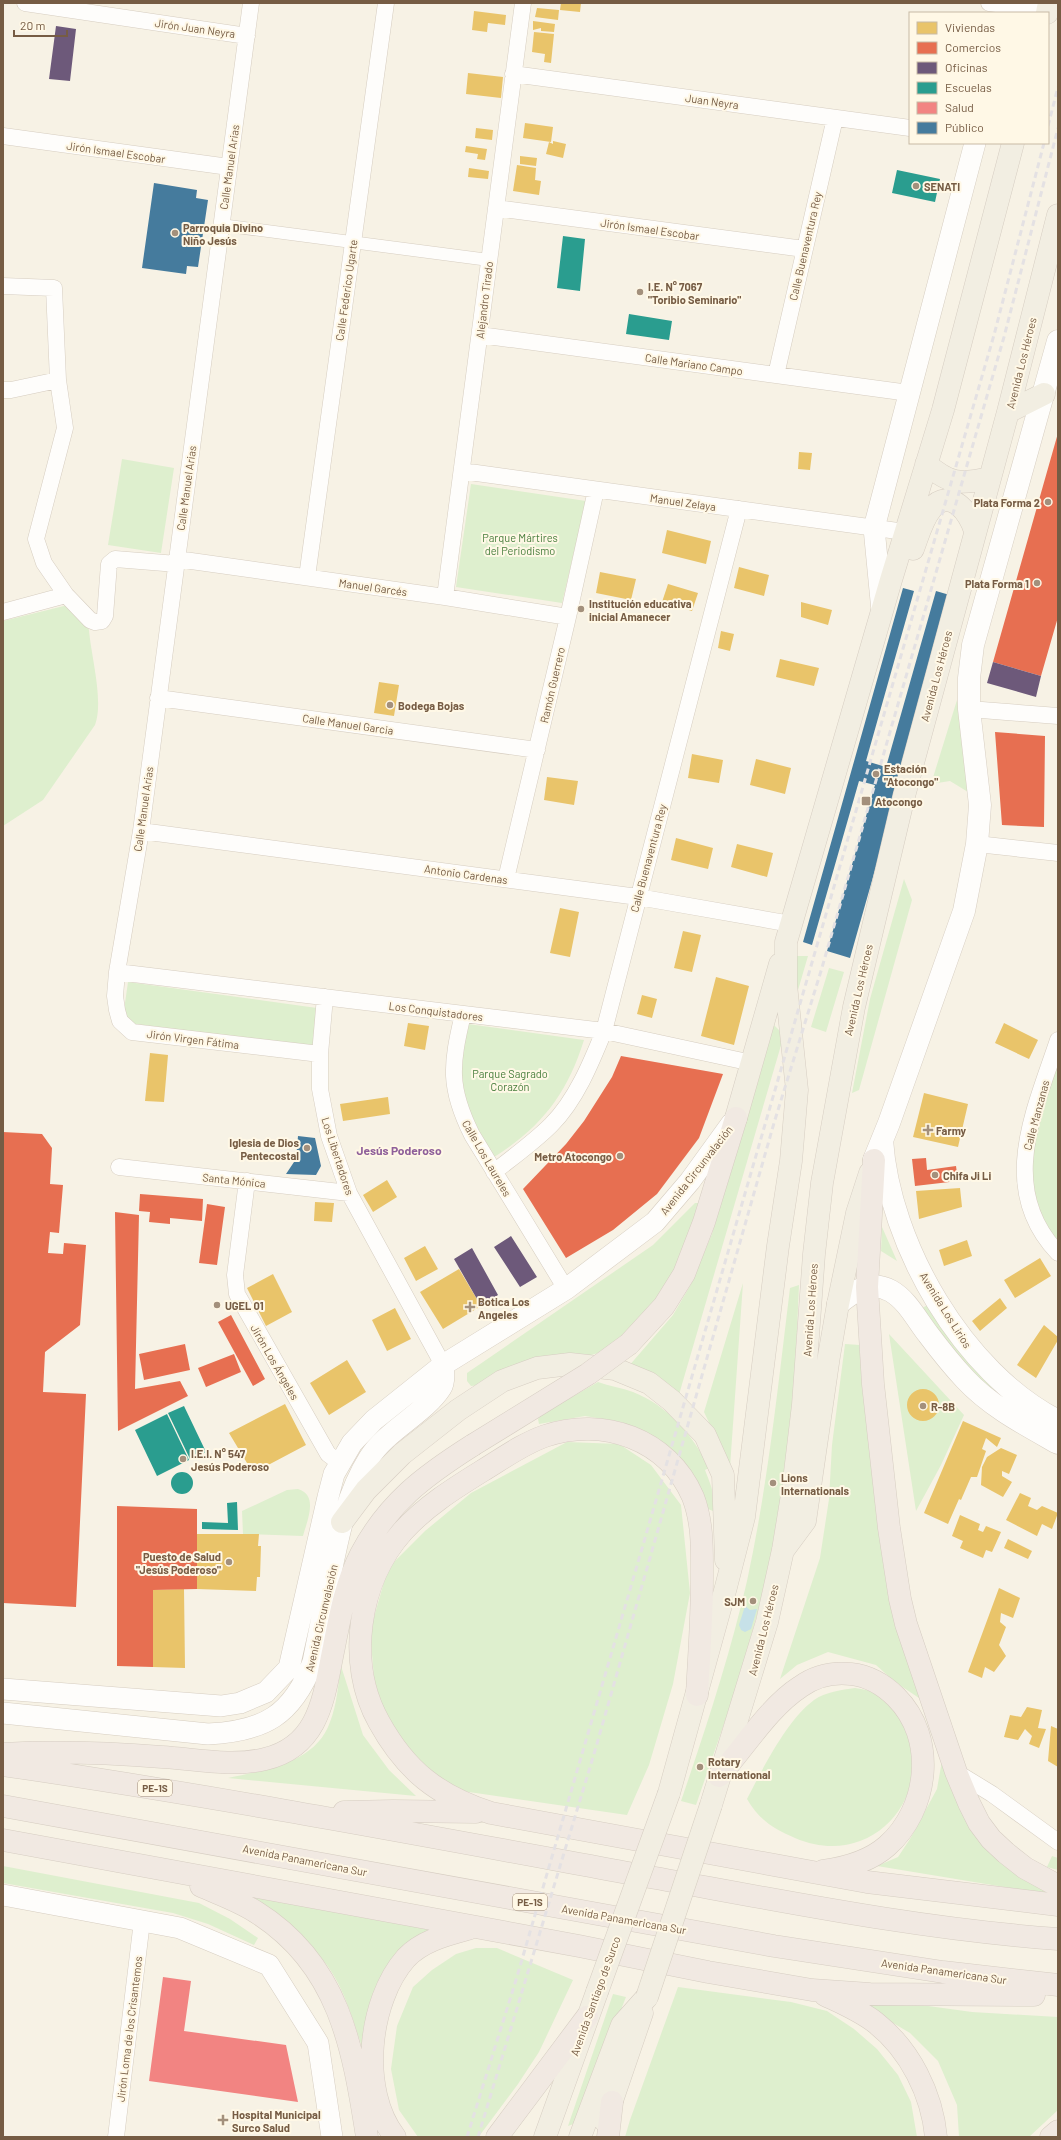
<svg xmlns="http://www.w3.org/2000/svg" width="1061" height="2140" viewBox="0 0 1061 2140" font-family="Barlow,sans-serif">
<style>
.green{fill:#deefce}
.water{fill:#c6e1e8}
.homes{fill:#e9c46a}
.shops{fill:#e76f51}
.offices{fill:#6d597a}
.schools{fill:#2a9d8f}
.health{fill:#f28482}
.public{fill:#457b9d}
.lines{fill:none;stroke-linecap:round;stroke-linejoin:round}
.pedestrian-casing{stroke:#d6cdc0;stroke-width:13}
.minor-casing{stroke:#d6cdc0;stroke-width:17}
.tertiary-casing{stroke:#d6cdc0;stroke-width:22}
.secondary-casing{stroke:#d7cec2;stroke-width:23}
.primary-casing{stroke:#d6cdc2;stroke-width:23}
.motorway-casing{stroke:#d6cdc2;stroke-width:23}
.pedestrian{stroke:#fefdfb;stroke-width:12}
.minor{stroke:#fefdfb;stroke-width:16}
.tertiary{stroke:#fefdfb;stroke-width:21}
.secondary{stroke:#fefdfb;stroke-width:22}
.primary{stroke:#f2eee2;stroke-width:22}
.motorway{stroke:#f1e9e2;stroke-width:22}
.rail{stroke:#e4e1e3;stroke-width:3;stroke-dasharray:6 4;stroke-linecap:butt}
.primary-bridge-casing{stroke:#d6cdc2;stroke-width:23;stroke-linecap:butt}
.motorway-bridge-casing{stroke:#d6cdc2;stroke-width:23;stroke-linecap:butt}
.primary-bridge{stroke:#f2eee2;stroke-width:22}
.motorway-bridge{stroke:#f1e9e2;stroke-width:22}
.poi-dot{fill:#a3907c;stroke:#fff8e6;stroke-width:1.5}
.labels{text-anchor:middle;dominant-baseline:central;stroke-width:4;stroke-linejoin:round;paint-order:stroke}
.shield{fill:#fff8e6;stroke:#9f8b75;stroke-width:1}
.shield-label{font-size:10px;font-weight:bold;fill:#765c44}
.street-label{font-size:11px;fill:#765c44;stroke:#fff8e6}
.poi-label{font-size:11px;font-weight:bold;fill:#765c44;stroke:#fff8e6;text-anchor:start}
.park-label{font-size:11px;fill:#467d3b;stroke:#fff8e6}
.neighbourhood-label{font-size:12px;font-weight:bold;fill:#8e5f9a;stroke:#fff8e6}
</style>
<rect width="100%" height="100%" fill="#f7f2e5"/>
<path class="green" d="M122 459 174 468 161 553 108 545Z
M471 484 586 501 562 603 456 587Z
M68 605 86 623 89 630C91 656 104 701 95 725L43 800 3 826V621Z
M957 700 968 792 950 781 931 784Z
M904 879 912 900 859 1090 852 1093 870 999Z
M796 956H808L796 997Z
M829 968 844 972 826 1032 811 1027Z
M128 982 317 1008 313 1046 135 1024 128 1020 124 1010Z
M772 1023 784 1035 678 1398 628 1367 673 1315 690 1286 712 1234Z
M468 1024 584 1040C567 1095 540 1129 491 1159L463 1099 460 1066Z
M1058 1064V1245L1035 1205 1031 1161 1036 1126Z
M695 1203H700L664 1300 613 1349 480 1385 471 1386 467 1381V1373L653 1245Z
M882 1227 897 1261 881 1251Z
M743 1283 730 1467 704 1412Z
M799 1285 793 1423 775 1540 764 1590 736 1689 696 1805 681 1801C706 1728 730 1655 747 1581 768 1484 778 1386 790 1288Z
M930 1304 997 1393 1058 1427 993 1396 958 1357 922 1308Z
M889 1334 964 1415 941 1465 916 1511Z
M845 1344 860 1345 922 1700 895 1682 876 1665 828 1652 797 1665 780 1679 820 1558 829 1499 832 1445Z
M598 1382C609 1386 622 1388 633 1392 667 1405 694 1436 709 1468L705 1470C709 1481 718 1500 713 1511L708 1509 647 1433 621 1422 585 1416 539 1424 538 1419 541 1415Z
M567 1442 619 1444 651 1465 681 1505 690 1593 673 1684 649 1765 627 1815 462 1791 418 1766 387 1726 375 1689 370 1631 388 1568 425 1531 471 1493Z
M298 1489C319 1495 307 1521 303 1536L243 1534 242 1511 287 1490Z
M341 1666 363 1735 389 1770 416 1796 228 1778C265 1770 316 1763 330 1722 337 1704 338 1685 341 1666Z
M855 1688C863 1689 872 1691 879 1694 888 1698 895 1710 900 1719 942 1792 873 1872 795 1838 774 1829 759 1820 747 1799 763 1768 787 1720 814 1700 825 1692 842 1690 855 1688Z
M943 1755 959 1789 1058 1896 877 1866 898 1857 910 1839 937 1789Z
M1052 1856 1058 1858V1870L1047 1867Z
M3 1866 199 1903 230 1919 258 1938 254 1945 208 1924 173 1913 3 1883Z
M223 1884 431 1929 412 1944 365 2056C357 2033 350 2007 339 1985 316 1937 265 1911 223 1884Z
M476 1948H497L573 1980 539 2052 518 2084 480 2135 477 2137H418L399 2110 391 2069 397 2026 413 1987 432 1970 456 1954Z
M678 1987 791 2002 827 2011 854 2029 877 2049 898 2075 911 2102 917 2137H625L630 2120Z
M613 1994 626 1997 576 2123 568 2126Z
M856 2001 899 2002 972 2012 1058 2017V2110L1029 2137H959L957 2105 938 2061 910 2033Z"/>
<path class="water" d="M745 1606 750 1610 757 1609 751 1629 745 1632 741 1630 739 1625Z"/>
<path class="homes" d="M561 3H581L580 12 560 10Z
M537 8 559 10 558 20 535 17Z
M474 11 506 15 505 25 488 23 487 32 472 30Z
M533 21 555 24 554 32 541 31V28L533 30Z
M534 32 554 34 551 63 544 62 545 54 532 52Z
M468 73 503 77 501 98 466 94Z
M525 123 553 127 551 142 523 138Z
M476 128 493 130 492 140 475 138Z
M553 141 566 144 563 158 546 154 549 142 553 144Z
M466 146 487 149 485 160 477 159 478 154 465 152Z
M520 156 537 158 536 166 520 164Z
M517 165 536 168 535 180 541 181 539 195 513 191Z
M469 168 489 171 488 179 468 177Z
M799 452 812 453 810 470 798 469Z
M667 530 711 541 706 564 662 553Z
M739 567 769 575 764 596 734 588Z
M600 572 636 579 631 600 596 593Z
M668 584 698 593 692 611 662 602Z
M801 602 832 610 828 625 801 617Z
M721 631 734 634 730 651 718 648Z
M780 659 819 668 814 686 776 677Z
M379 682 399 685 394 716 374 713Z
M692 754 723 760 719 783 688 778Z
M756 759 791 768 785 794 750 785Z
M547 777 578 781 574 805 544 800Z
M676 838 713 848 708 869 671 860Z
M737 844 773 853 767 877 731 867Z
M560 908 579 912 570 957 550 953Z
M683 931 701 935 692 972 674 968Z
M716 977 749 986 734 1045 701 1036Z
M642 995 657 999 652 1018 637 1014Z
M408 1023 429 1026 425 1050 404 1046Z
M1004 1023 1038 1040 1029 1059 995 1043Z
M150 1053 168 1055 164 1102 145 1101Z
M924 1093 968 1104 958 1147 913 1137Z
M388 1097 390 1114 343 1121 340 1104Z
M387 1180 397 1197 373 1212 363 1195Z
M960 1188 962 1207 919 1219 916 1191Z
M315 1202 334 1203 332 1222 314 1221Z
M967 1240 972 1256 944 1266 939 1250Z
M425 1246 438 1269 416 1281 404 1258Z
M1040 1258 1051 1276 1015 1298 1004 1280Z
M459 1269 481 1306 443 1329 420 1292Z
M273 1274 292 1312 266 1326 247 1288Z
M1000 1298 1007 1308 980 1331 972 1321Z
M395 1308 411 1339 387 1351 372 1320Z
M1044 1325 1058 1337V1340L1036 1378 1017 1365Z
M347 1360 366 1392 329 1415 310 1383Z
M907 1405a16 16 0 1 1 32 0a16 16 0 1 1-32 0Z
M285 1404 306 1445 253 1473 229 1433Z
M963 1421 1001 1438 997 1447 986 1438 982 1449 986 1451 977 1477H971L961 1500 951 1495 959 1499 948 1524 924 1513Z
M1001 1448 1017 1455 1009 1474 1002 1471V1476L1012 1482 1003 1497 981 1485 982 1467 987 1457Z
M1020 1493 1031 1498 1028 1506 1037 1510 1042 1506 1058 1513 1052 1529 1042 1524 1037 1536 1006 1520Z
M960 1515 980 1524 978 1530 983 1532 986 1526 1001 1532 992 1552 986 1550 983 1558 960 1548 963 1541 952 1536Z
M197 1534H259L258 1546H261L260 1577H257L256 1591 197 1589Z
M1008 1539 1032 1551 1028 1559 1004 1548Z
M999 1588 1020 1598 1013 1618 1001 1613 1000 1622 1006 1627 999 1645 1006 1656 994 1672 985 1667 982 1678 968 1672Z
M184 1589 185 1668 153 1667V1590Z
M1027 1707 1042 1710 1038 1728 1046 1729 1039 1748 1029 1744 1032 1736 1025 1729 1018 1740 1004 1737 1010 1715 1021 1717Z
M1051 1726 1058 1729V1767L1048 1761Z"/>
<path class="shops" d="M1058 433V617L1041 676 993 662Z
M995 732 1045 736 1044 827 1002 825Z
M621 1056 723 1074 699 1138 657 1194 613 1230 566 1258 523 1189 566 1144 584 1121 612 1077Z
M3 1132 42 1134 52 1148 50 1184 63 1185 59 1233 50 1232 48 1253 63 1254 64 1243 86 1245 80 1325 45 1352 43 1392 86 1394 76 1607 3 1603Z
M926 1158 927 1170 956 1166 958 1181 915 1186 912 1159Z
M140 1194 203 1199 202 1221 170 1218V1224L149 1222 150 1212 139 1211Z
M207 1204 225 1207 217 1265 199 1263Z
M115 1212 139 1215 135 1389 180 1381 188 1396 118 1431Z
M231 1315 265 1379 253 1386 218 1322Z
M185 1344 190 1370 144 1380 139 1354Z
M234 1354 241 1372 206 1387 198 1368Z
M117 1506 197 1509V1589L153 1590V1667L117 1666Z"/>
<path class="offices" d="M56 26 76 29 70 81 49 79Z
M993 662 1041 676 1036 697 987 683Z
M511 1236 537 1277 520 1287 494 1247Z
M472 1248 498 1295 481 1306 454 1259Z"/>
<path class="schools" d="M897 170 940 179 935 202 892 193Z
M563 236 585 239 580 291 557 288Z
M629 314 672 321 669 340 626 334Z
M184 1406 206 1452 190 1459 168 1413Z
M167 1414 189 1460 157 1476 135 1430Z
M171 1483a11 11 0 1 1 22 0a11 11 0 1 1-22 0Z
M237 1502 238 1530 202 1529V1522L228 1523 227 1503Z"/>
<path class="health" d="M163 1977 191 1981 184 2031 286 2045 298 2102 149 2081Z"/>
<path class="public" d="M154 183 197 190 196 198 208 200 198 267 187 266 186 274 142 268Z
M903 588 914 591 866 761 886 767 936 591 953 596 850 958 827 951 875 785 859 781 812 945 803 942Z
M298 1136 315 1138 321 1166 316 1175 286 1174 296 1159Z"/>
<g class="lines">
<defs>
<path id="pedestrian" d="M221 225 489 260"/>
<path id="minor" d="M25 3 247 36
M251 3 141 831 117 972 115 996 117 1010 120 1021 132 1032 320 1054
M989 3 1047 11
M513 74 910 128
M3 136 229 167
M496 208 804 249
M3 286 54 288 58 380 65 428 36 539 44 563 66 595 90 620 95 622 102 621 105 616 109 564 115 559 177 564
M480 335 909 393
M776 375 835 118
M3 390H11L58 380
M462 471 905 532
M177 559 445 597 568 617
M307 577 386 3
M445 597 523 3
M3 612 66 595
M158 698 537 750
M969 709 1058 716
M141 831 638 897 791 924
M977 844 1058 853
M506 879 568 617 596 490
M117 972 604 1031 752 1063
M325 997 320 1054V1089L329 1136 349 1193 443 1365
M463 1014C451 1065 448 1087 472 1135L566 1289
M1058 1040C1034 1112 997 1189 1058 1253
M119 1167 349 1193
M494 1172C513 1157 534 1142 551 1125 576 1100 591 1063 604 1031L739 509
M247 1181 235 1275 237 1294 328 1454 340 1463
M956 1772 992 1794 1058 1842
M116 2137 142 1921"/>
<path id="tertiary" d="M1009 13 1011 3
M882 611 874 528 975 143
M3 1689 221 1706 240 1703 266 1692 289 1668 328 1497 334 1474 352 1443 374 1420 443 1365 566 1289 655 1222 690 1181 732 1123
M3 1713 208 1734C264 1731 292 1716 313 1662 319 1633 325 1603 331 1573 339 1533 347 1493 369 1458 387 1430 424 1414 441 1388 445 1382 444 1372 443 1365
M3 1895 180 1928 269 1965 318 2043 332 2137"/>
<path id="secondary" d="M882 1140C889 1244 963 1373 1058 1421
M874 1160 889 1123 964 911 977 844 980 805 969 709V678L973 645 1058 341
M838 1304C853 1291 871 1280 891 1291 907 1300 917 1320 928 1334 940 1350 952 1365 965 1379 991 1407 1026 1425 1058 1443"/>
<path id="primary" d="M1047 13 1049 3
M1008 412 1044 394
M926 464C950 484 959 485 990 478
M913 549C918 536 922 520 931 509 950 486 970 513 975 531
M736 1118 780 964
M342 1522 366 1490 402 1454 458 1410 502 1381 537 1368 570 1364 615 1369 649 1383 672 1401 705 1435 723 1475 726 1560
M785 1548 805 1521 829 1356 838 1304 857 1213 870 1173
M669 1793 726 1587 744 1517 778 1246 791 1161 797 1090 786 985V942L891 580 943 410 1013 143
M711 1805 767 1622 783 1550 793 1489 803 1405 814 1254 822 1183 854 1007 904 796 1008 412 1058 215
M605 2121 642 2013
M545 2137 597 1992
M580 2137 622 2025 647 1997"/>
<path id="motorway" d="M874 1160 867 1287 873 1384 889 1528 900 1599 906 1624 956 1772 969 1803 979 1823 991 1839 1006 1853 1025 1868 1058 1886
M629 1344 664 1306 684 1274 704 1222 736 1118
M697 1695C699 1656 702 1617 702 1577 702 1550 703 1523 693 1497 668 1439 603 1416 545 1436 522 1444 502 1459 482 1471 453 1489 426 1506 403 1531 358 1581 346 1663 379 1722 406 1771 438 1796 491 1813L867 1882 1058 1905
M3 1754C56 1751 109 1753 162 1757 195 1759 232 1767 265 1759 321 1746 324 1694 334 1647 340 1616 346 1583 361 1554 388 1503 424 1476 473 1445
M3 1765C216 1796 427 1836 639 1875 778 1900 917 1929 1058 1939
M719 1776C744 1748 769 1707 800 1687 815 1676 833 1672 851 1674 869 1676 884 1685 896 1697 937 1738 929 1809 887 1846 870 1861 845 1868 823 1871
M3 1806 774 1946 943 1972 1058 1985
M344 1812 393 1811 476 1812
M3 1840 579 1946 708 1972 812 1990 870 1994 1034 1995
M201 1886C219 1894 239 1901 256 1912 339 1964 353 2047 367 2137
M825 1995C842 2003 861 2011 876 2023 910 2050 932 2094 936 2137
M395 2137C359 2091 368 2001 406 1958 422 1941 446 1935 468 1929
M497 2137 587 2017
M608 2137 612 2102
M1051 2137 1058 2131"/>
</defs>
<use href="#pedestrian" class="pedestrian-casing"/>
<use href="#minor" class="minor-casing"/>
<use href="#tertiary" class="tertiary-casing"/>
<use href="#secondary" class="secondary-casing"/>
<use href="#primary" class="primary-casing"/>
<use href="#motorway" class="motorway-casing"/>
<use href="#pedestrian" class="pedestrian"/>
<use href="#minor" class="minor"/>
<use href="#tertiary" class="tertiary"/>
<use href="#secondary" class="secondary"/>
<use href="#primary" class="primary"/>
<use href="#motorway" class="motorway"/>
<path class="rail" d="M1048 126 1058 87
M467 2137 516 1980 641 1552 994 335 1044 143
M478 2137 594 1754 774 1123 821 971 1004 337 1058 128"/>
<defs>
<path id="primary-bridge" d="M597 1992 669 1793
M647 1997 711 1805"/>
<path id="motorway-bridge" d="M473 1445 588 1374 629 1344"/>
</defs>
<use href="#primary-bridge" class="primary-bridge-casing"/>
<use href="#motorway-bridge" class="motorway-bridge-casing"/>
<use href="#primary-bridge" class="primary-bridge"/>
<use href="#motorway-bridge" class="motorway-bridge"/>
</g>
<g class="poi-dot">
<circle cx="916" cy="186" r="4"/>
<circle cx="175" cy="233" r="4"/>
<circle cx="640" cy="292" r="4"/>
<circle cx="1048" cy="502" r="4"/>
<circle cx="1037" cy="583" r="4"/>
<circle cx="581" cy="609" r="4"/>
<circle cx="390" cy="705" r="4"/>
<circle cx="876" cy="774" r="4"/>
<rect x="861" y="796" width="10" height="10" rx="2"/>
<path d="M926 1124h4v4h4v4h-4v4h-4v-4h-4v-4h4z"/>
<circle cx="307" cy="1148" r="4"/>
<circle cx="620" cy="1156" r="4"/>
<circle cx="935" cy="1175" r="4"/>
<circle cx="217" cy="1305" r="4"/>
<path d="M468 1301h4v4h4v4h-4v4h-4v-4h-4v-4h4z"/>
<circle cx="923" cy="1406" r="4"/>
<circle cx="183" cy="1459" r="4"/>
<circle cx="773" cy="1483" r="4"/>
<circle cx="229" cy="1562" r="4"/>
<circle cx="753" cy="1601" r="4"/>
<circle cx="700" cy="1767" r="4"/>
<path d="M221 2114h4v4h4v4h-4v4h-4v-4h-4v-4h4z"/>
</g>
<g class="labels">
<g class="shield">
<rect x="138" y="1780" width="34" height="16" rx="3"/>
<rect x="513" y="1894" width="34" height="16" rx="3"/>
</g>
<g class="shield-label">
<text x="155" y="1788">PE-1S</text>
<text x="530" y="1902">PE-1S</text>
</g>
<g class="street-label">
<text transform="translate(195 28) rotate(8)">Jirón Juan Neyra</text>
<text transform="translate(712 101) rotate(8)">Juan Neyra</text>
<text transform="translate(116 152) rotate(8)">Jirón Ismael Escobar</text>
<text transform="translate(229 167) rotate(-82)">Calle Manuel Arias</text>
<text transform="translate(650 229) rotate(8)">Jirón Ismael Escobar</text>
<text transform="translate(805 246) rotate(-77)">Calle Buenaventura Rey</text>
<text transform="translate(346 290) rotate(-82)">Calle Federico Ugarte</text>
<text transform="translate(484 300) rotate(-83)">Alejandro Tirado</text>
<text transform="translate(1021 363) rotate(-76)">Avenida Los Héroes</text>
<text transform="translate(694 364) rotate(8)">Calle Mariano Campo</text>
<text transform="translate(186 488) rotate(-82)">Calle Manuel Arias</text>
<text transform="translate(683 502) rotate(8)">Manuel Zelaya</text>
<text transform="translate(373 587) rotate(8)">Manuel Garcés</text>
<text transform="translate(936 676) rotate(-75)">Avenida Los Héroes</text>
<text transform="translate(552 685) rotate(-77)">Ramón Guerrero</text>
<text transform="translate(348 724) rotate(8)">Calle Manuel Garcia</text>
<text transform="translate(143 809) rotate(-82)">Calle Manuel Arias</text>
<text transform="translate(648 858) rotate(-75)">Calle Buenaventura Rey</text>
<text transform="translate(466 874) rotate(8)">Antonio Cardenas</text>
<text transform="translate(858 990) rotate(-77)">Avenida Los Héroes</text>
<text transform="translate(436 1011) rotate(7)">Los Conquistadores</text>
<text transform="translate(193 1039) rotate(7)">Jirón Virgen Fátima</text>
<text transform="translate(1036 1115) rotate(-75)">Calle Manzanas</text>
<text transform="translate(338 1156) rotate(72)">Los Libertadores</text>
<text transform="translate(487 1158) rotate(60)">Calle Los Laureles</text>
<text transform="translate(696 1170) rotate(-52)">Avenida Circunvalación</text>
<text transform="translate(234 1180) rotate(6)">Santa Mónica</text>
<text transform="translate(810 1310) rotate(-86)">Avenida Los Héroes</text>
<text transform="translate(946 1310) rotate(58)">Avenida Los Lirios</text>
<text transform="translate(275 1362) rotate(60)">Jirón Los Ángeles</text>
<text transform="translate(321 1618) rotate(-77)">Avenida Circunvalación</text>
<text transform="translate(763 1630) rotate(-76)">Avenida Los Héroes</text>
<text transform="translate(305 1860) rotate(11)">Avenida Panamericana Sur</text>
<text transform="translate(624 1919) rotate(10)">Avenida Panamericana Sur</text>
<text transform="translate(944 1971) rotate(8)">Avenida Panamericana Sur</text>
<text transform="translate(595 1996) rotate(-70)">Avenida Santiago de Surco</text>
<text transform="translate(129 2029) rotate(-83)">Jirón Loma de los Crisantemos</text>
</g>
<g class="poi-label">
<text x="924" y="186">SENATI</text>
<text x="183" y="227">Parroquia Divino<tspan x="183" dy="13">Niño Jesús</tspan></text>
<text x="648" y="286">I.E. N° 7067<tspan x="648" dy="13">"Toribio Seminario"</tspan></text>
<text x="1040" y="502" text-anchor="end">Plata Forma 2</text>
<text x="1029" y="583" text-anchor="end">Plata Forma 1</text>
<text x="589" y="603">Institución educativa<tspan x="589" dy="13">inicial Amanecer</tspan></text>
<text x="398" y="705">Bodega Bojas</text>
<text x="884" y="768">Estación<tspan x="884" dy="13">"Atocongo"</tspan></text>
<text x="875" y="801">Atocongo</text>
<text x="936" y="1130">Farmy</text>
<text x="299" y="1142" text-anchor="end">Iglesia de Dios<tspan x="299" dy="13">Pentecostal</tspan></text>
<text x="612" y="1156" text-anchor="end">Metro Atocongo</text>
<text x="943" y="1175">Chifa Ji Li</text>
<text x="478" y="1301">Botica Los<tspan x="478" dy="13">Angeles</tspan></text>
<text x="225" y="1305">UGEL 01</text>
<text x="931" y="1406">R-8B</text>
<text x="191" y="1453">I.E.I. N° 547<tspan x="191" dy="13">Jesús Poderoso</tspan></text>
<text x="781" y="1477">Lions<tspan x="781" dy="13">Internationals</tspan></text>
<text x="221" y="1556" text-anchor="end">Puesto de Salud<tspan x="221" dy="13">"Jesús Poderoso"</tspan></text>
<text x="745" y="1601" text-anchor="end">SJM</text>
<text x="708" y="1761">Rotary<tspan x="708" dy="13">International</tspan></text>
<text x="232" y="2114">Hospital Municipal<tspan x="232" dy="13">Surco Salud</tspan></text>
</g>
<g class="park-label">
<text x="520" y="537">Parque Mártires<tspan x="520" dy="13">del Periodismo</tspan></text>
<text x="510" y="1073">Parque Sagrado<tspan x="510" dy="13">Corazón</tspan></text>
</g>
<g class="neighbourhood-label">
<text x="399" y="1150">Jesús Poderoso</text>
</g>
</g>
<rect width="1061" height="2140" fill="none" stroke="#765c44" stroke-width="8"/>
<rect x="909" y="12" width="140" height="132" fill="#fff8e6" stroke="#c8baa5"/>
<rect x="917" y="22" width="20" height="12" fill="#e9c46a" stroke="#c8baa5"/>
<text x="945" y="32" font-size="12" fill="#765c44">Viviendas</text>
<rect x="917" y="42" width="20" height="12" fill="#e76f51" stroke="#c8baa5"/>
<text x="945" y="52" font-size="12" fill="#765c44">Comercios</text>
<rect x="917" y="62" width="20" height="12" fill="#6d597a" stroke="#c8baa5"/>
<text x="945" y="72" font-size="12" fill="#765c44">Oficinas</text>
<rect x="917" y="82" width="20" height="12" fill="#2a9d8f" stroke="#c8baa5"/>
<text x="945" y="92" font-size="12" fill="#765c44">Escuelas</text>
<rect x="917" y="102" width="20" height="12" fill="#f28482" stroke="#c8baa5"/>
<text x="945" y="112" font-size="12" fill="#765c44">Salud</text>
<rect x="917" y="122" width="20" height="12" fill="#457b9d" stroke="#c8baa5"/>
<text x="945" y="132" font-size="12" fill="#765c44">Público</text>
<path d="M14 30v6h53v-6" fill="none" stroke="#765c44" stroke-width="2"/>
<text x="20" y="30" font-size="12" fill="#765c44" stroke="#fff8e6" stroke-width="3" paint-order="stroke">20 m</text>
</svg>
